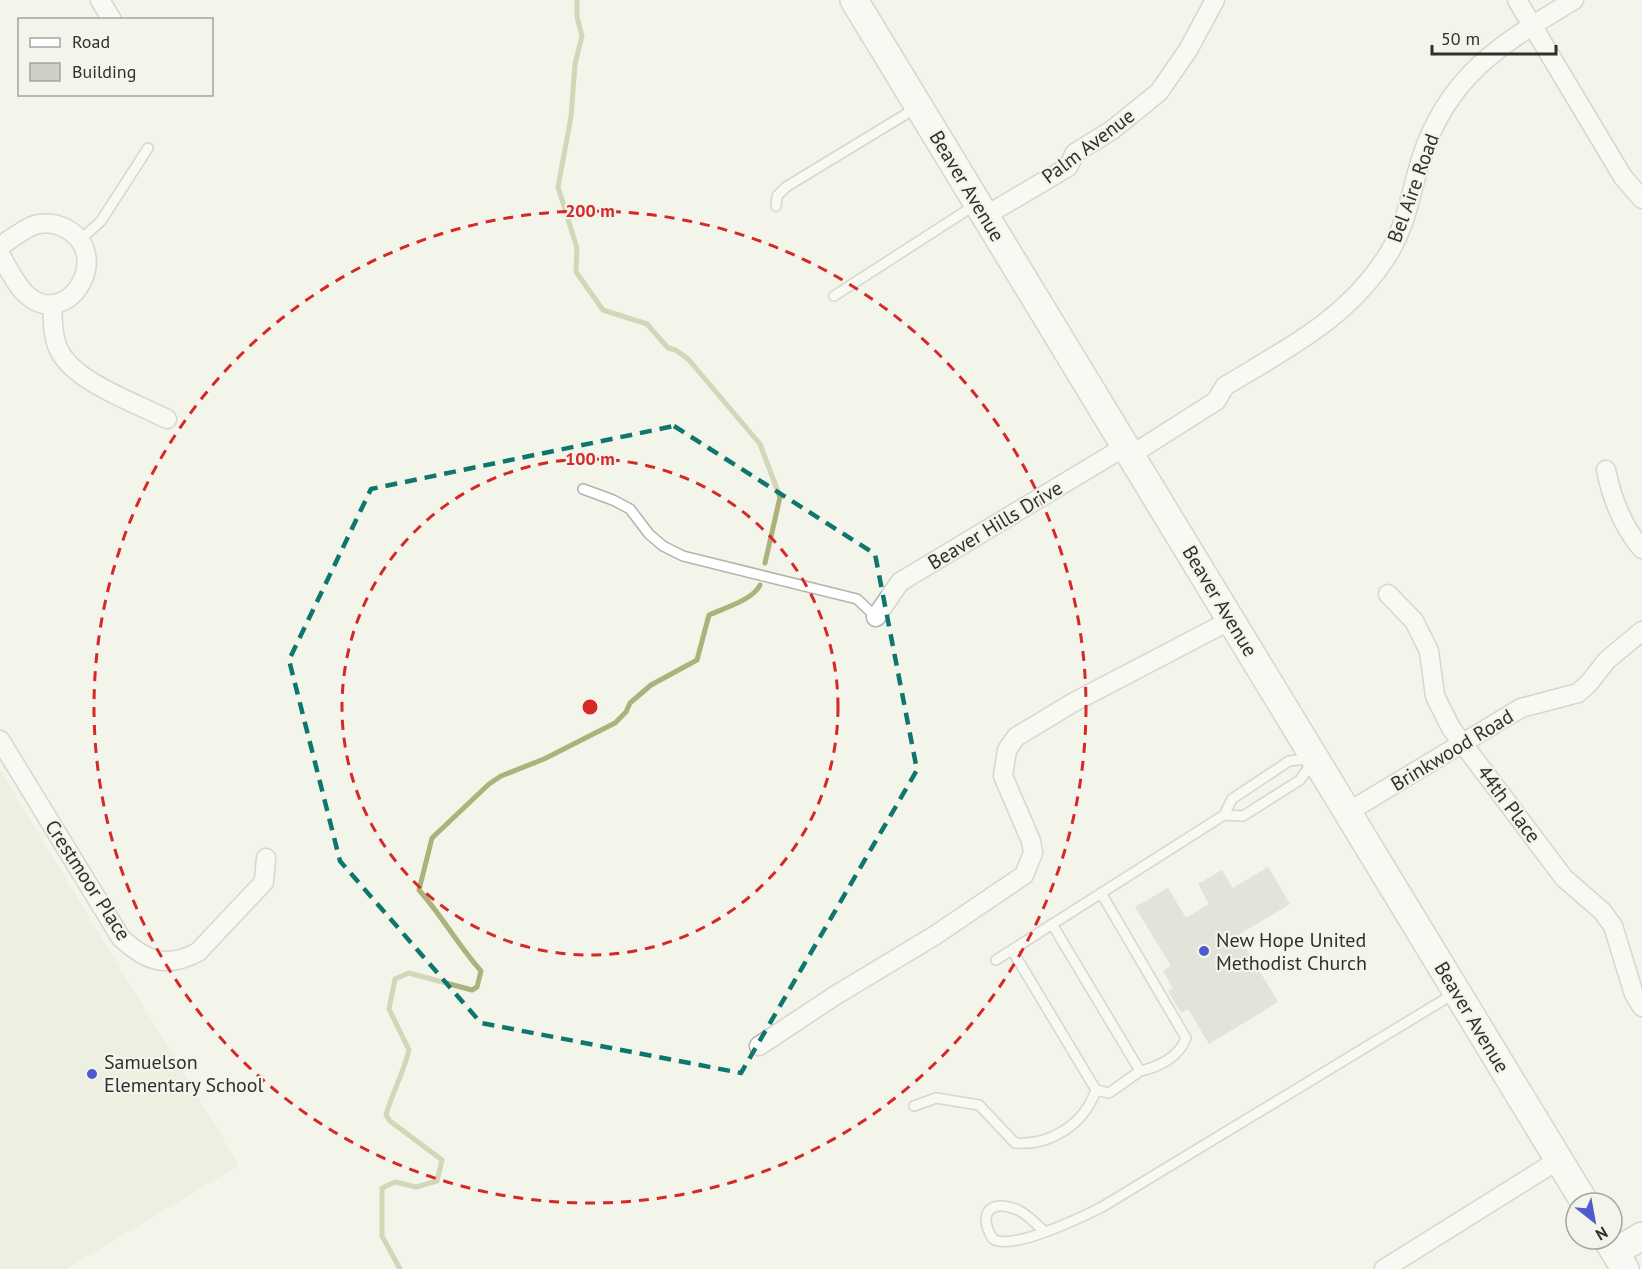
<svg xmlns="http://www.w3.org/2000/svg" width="1642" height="1269" viewBox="0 0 1642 1269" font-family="'PT Sans',sans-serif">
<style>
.built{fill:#e7e9d8}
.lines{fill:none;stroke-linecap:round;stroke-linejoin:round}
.stream{stroke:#adb17a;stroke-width:5}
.building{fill:#cecfc5}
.lane-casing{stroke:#b3b4ab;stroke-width:12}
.street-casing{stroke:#b3b4ab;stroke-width:21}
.secondary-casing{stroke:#b3b4ab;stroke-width:30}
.lane{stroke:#fff;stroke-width:9}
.street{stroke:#fff;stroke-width:18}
.secondary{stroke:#fff;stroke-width:27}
.marked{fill:none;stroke:#0f766e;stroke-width:4.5;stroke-dasharray:12 8;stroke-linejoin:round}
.ring{fill:none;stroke:#d62828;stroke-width:3;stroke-dasharray:10 8}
.poi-dot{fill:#4f5ad0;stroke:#f3f4ea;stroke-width:2}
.labels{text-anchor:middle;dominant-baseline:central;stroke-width:4.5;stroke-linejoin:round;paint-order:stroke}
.street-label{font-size:20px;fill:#30302d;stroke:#f3f4ea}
.poi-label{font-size:20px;fill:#30302d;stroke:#f3f4ea;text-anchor:start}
.centre{fill:#d62828;stroke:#f3f4ea;stroke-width:3}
.ring-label{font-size:18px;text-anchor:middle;font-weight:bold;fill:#d62828;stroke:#f3f4ea;stroke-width:4.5;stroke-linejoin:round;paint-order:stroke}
</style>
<rect width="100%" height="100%" fill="#f3f4ea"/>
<path class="built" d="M0 770 239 1165 66 1269H0Z"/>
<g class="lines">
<path class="stream" d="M577 0V17L582 36 575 64 571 117 558 187 577 248 576 272 603 310 647 324 668 348 676 350 689 360 760 444 780 497 765 563
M400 1269 382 1236V1188L395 1182 416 1187 437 1181 442 1160 390 1121 386 1115C393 1091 403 1074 409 1050L389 1009 395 979 409 973 472 990 477 987 481 971C458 945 442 916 419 890L432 838 489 784 501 776 544 759 615 723 626 712 630 703 651 685 697 660 709 615C724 608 753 600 760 585"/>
</g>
<path class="building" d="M1268 867 1290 904 1238 935 1278 1002 1209 1044 1188 1009 1181 1013 1168 991 1173 988 1163 971 1171 966 1135 907 1168 888 1186 918 1209 904 1198 884 1222 870 1233 888Z"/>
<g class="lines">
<defs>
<path id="lane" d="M776 206 777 196 786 187 916 108
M80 240 101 221 148 148
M834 296 975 205
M583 489 613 500 630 509 649 534 663 546 683 556 857 599 876 617
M1315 758 1300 780 1243 816 1224 815 1232 799 1289 761Z
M1052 924 1140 1071C1159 1067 1179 1057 1186 1038L1101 893
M1012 950 1096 1090 1109 1093 1140 1071
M996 960 1224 815
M914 1106 936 1098 979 1105 1015 1143C1051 1146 1084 1124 1096 1090
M1044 1231C1036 1224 1027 1214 1018 1210 990 1198 977 1214 993 1239 1013 1251 1082 1217 1102 1207L1455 993"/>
<path id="street" d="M100 0 112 20
M1517 0 1623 177 1642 199
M985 216 1068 167 1075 153 1112 130 1159 92 1188 50 1215 0
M0 246C10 240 21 231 32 226 42 222 54 223 63 227 116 252 69 330 28 296 16 286 8 268 0 254
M52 304C53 319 52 336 59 350 74 382 136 403 167 419
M1131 455 1216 401 1225 386C1288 348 1349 318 1389 253 1407 223 1411 191 1421 159 1448 74 1503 43 1574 0
M1606 470C1612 499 1622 526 1642 549
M1388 594 1414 621 1429 651 1435 696 1451 728 1564 878 1602 911 1613 926 1634 994 1642 1007
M876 617 900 582 1126 446
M0 740 121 938C146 961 166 969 198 952L264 882 266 858
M1348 812 1521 708 1578 693 1589 683 1607 660 1642 631
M759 1046 836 995 934 936 1024 875 1033 853 1031 841 1003 776 1007 750 1016 737 1074 702 1231 620
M1384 1269 1558 1160"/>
<path id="secondary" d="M854 0 1585 1203
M1607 1239 1625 1269
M1615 1252 1642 1236"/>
</defs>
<use href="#lane" class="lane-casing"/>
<use href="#street" class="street-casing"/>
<use href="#secondary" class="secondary-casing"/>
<use href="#lane" class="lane"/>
<use href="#street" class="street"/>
<use href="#secondary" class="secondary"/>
</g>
<path d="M0 0H1642V1269H0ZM674 426 875 554 917 770 741 1073 481 1023 340 861 289 660 371 489Z" fill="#f3f4ea" fill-opacity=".55" fill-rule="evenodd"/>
<path class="marked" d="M674 426 875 554 917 770 741 1073 481 1023 340 861 289 660 371 489Z"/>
<g class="ring">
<circle cx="590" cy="707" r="248"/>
<circle cx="590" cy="707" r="496"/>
</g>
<g class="poi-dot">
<circle cx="1204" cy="951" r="6"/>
<circle cx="92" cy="1074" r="6"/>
</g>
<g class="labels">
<g class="street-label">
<text transform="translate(1088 146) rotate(-37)">Palm Avenue</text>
<text transform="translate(967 186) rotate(59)">Beaver Avenue</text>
<text transform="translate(1413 188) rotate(-70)">Bel Aire Road</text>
<text transform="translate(995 525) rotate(-31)">Beaver Hills Drive</text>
<text transform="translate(1220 601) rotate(59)">Beaver Avenue</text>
<text transform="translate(1452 750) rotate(-31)">Brinkwood Road</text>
<text transform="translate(1509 804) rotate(53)">44th Place</text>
<text transform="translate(88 880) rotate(57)">Crestmoor Place</text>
<text transform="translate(1472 1017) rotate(59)">Beaver Avenue</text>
</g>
<g class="poi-label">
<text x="1216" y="940">New Hope United<tspan x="1216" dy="23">Methodist Church</tspan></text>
<text x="104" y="1062">Samuelson<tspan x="104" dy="23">Elementary School</tspan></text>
</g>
</g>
<circle cx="590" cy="707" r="9" class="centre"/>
<g class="ring-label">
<text x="590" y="217">200 m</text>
<text x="590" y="465">100 m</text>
</g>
<rect x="18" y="18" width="195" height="78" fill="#f3f4ea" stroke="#a5a69e" stroke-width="1.5"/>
<rect x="30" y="38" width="30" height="9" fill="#ffffff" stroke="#a5a69e" stroke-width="1.5"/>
<text x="72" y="48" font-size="18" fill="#30302d">Road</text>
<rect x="30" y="63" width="30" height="18" fill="#cecfc5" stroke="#a5a69e" stroke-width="1.5"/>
<text x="72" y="78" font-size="18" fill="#30302d">Building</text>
<g transform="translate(1594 1221) rotate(149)"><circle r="28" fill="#f3f4ea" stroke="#a5a69e" stroke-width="1.5"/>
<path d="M0-4.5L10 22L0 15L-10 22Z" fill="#4f5ad0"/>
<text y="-9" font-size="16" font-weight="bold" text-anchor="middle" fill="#30302d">N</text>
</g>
<path d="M1432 45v9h124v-9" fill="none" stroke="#30302d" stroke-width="3"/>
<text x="1441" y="45" font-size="18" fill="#30302d" stroke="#f3f4ea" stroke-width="4.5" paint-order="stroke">50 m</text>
</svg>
